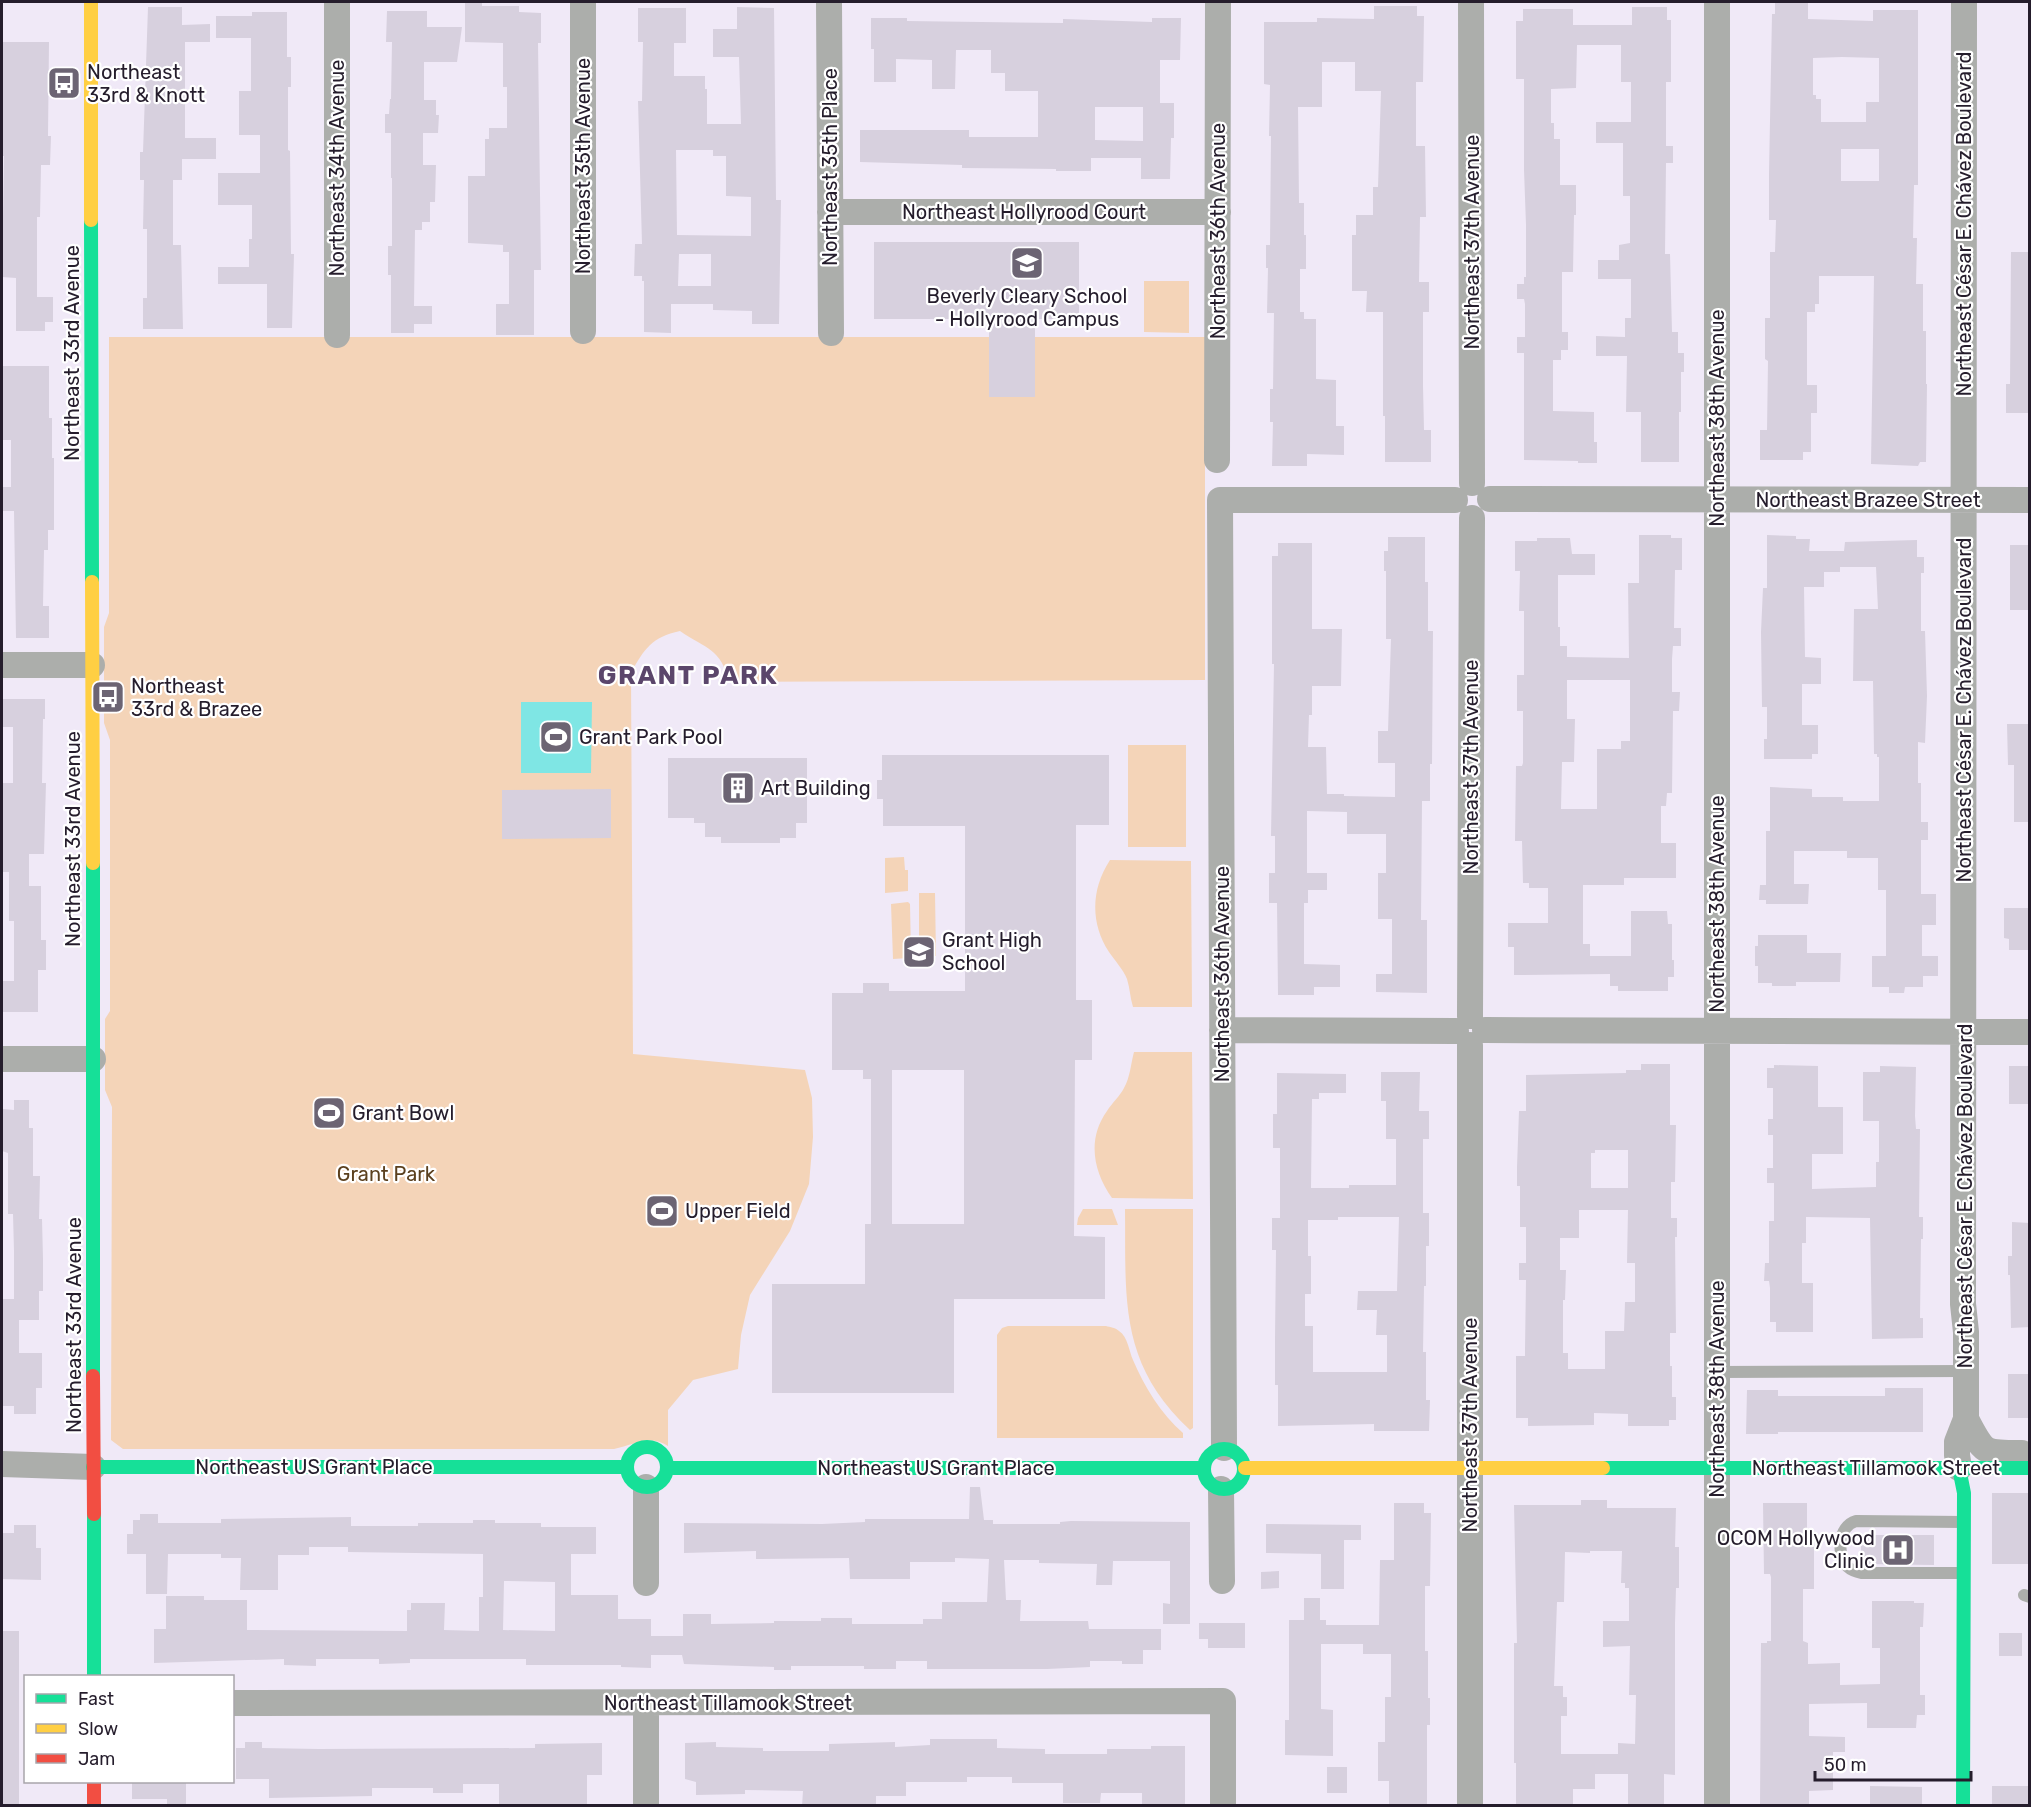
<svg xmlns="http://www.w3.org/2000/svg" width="2031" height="1807" viewBox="0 0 2031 1807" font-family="Rubik,sans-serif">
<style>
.green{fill:#f4d4b8}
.water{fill:#7fe6e4}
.building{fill:#d7d0de;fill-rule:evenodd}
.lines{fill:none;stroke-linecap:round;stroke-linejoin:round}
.lane{stroke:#acaeab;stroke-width:12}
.street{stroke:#acaeab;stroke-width:26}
.fast{stroke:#16e098;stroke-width:14}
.slow{stroke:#ffcf43;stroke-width:14}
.jam{stroke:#f24e42;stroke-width:14}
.labels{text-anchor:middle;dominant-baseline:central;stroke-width:4.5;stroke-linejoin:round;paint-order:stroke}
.poi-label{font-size:20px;fill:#251d2c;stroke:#fff;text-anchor:start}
.street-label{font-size:20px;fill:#251d2c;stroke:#fff}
.park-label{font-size:20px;fill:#5b401e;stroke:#fff}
.district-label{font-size:26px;font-weight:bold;letter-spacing:1.5px;fill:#5b466b;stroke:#fff}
</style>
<rect width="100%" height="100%" fill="#f0e9f7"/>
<path class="green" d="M1144 281H1189V333L1144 332Z
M109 337H1205V680L729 682C721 648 706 649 680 631 652 637 644 649 631 673L633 1054 805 1070 812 1098 813 1137 809 1184 790 1231 750 1295 741 1335 738 1369 693 1380 668 1410V1446C650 1434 634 1445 614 1449H123L111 1440 112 1107 105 1090V1019L110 1011V740L104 723V627L109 613Z
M1128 745H1186V847H1128Z
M904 857 905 870H908V891L885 893V858Z
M1110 860 1191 861 1192 1007H1133C1130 998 1130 988 1127 979 1123 969 1115 961 1109 952 1090 923 1091 889 1110 860Z
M919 893H935L936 956 919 955Z
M908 902 910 904 911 955 909 958 893 959 891 904Z
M1134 1052H1192L1193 1199 1112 1198C1093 1171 1087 1139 1107 1111 1112 1103 1120 1096 1124 1088 1130 1078 1131 1063 1134 1052Z
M1083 1209H1112L1118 1225H1077L1078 1218Z
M1125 1209H1193V1428L1190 1430C1118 1363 1126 1298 1125 1209Z
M1008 1326H1106C1110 1327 1116 1328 1119 1331 1128 1337 1129 1351 1133 1360 1144 1386 1161 1414 1183 1433V1438H997V1335L1002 1328Z"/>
<path class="water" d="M521 702H592L591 773H521Z"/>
<path class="building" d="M465 2H482V6H519V12L541 13V43H538L541 270H534V335H496V304H509V252H503V245L468 243V176H485V139H489V128H507V87H503V43L465 42Z
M1775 3H1808V19L1873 21V10H1918V185H1914L1913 238H1917L1916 284H1923V331H1926V384H1927L1926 462H1920L1918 466 1871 464 1874 276H1819V304H1815V312H1807V385H1817V413H1811V452H1803V460H1760V430H1767L1768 361 1765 359V318H1770V252H1775L1776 220H1769V174L1772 14H1775ZM1842 57 1879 58V102H1866V122H1821V99H1816V95H1813V58ZM1841 149H1879V181H1841Z
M1374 6H1417V16H1424L1423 82H1416V146H1425L1426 217H1420L1419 282H1429V312H1423V386L1424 430H1431V462H1385V416H1383V312H1366L1367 291H1352V235H1356V215H1373V187H1378L1381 91H1355V62H1322V107H1298L1299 203H1304V235H1306V269H1300V312H1304V319H1316V379L1336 380V426H1344V455L1307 454V466H1272L1273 422H1270V389H1273L1274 313H1267L1268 268H1266V245H1270L1271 136H1269L1270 85 1264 84V22H1317V18L1374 19Z
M148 7H182V25L210 24V42H185V138H216V159H182V180H173V245H181L183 329H143V298H147V229H143L144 180H140V152H143Z
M737 7 774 8 776 200H781L779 324H752V311L713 310V304H671V333L644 332V281H642V276H634L635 244H642L638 101H642L643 42H638V8H686V43H674V76H705V89H707V124H741L739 57H713V29H737ZM676 150H713V156H726V196L751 197V236L677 235ZM679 254H711V286H678Z
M1632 7H1667V20H1671V82H1666V146H1673V163H1666L1665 254H1670L1672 332H1678V353H1684V372H1681V412H1679V462H1641V412H1626L1627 356H1596V336L1625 337V318H1631V279H1598V260H1619V245L1630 243V196H1623V143H1596V122H1631V82H1621V45H1577L1576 88 1551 89V123H1554V139H1560V185H1576V215H1574L1573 272H1562V332H1568V350H1561V360H1553V411L1594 412V442H1597V463H1578V461L1524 460V353H1517V337H1525V304L1524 299H1517V284H1524V277H1526V225L1524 170V79H1516V21H1523V9H1573V25H1632Z
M387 11H427V27H462L457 62H424V100H436V115H439L438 133H423V165H436L435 202H430V222H422V230H415L414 306H432V324H414V333H391V275H388V246H392V178H391V133H385V114H389L390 99H391L392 42H386Z
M252 12H287V57H291V87H288V150L290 151 291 254H294L292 328H267V284H218V267H249V239H252V205H218V173H260V135H239V91H251V38H216V16H252Z
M871 18H907V21L1063 23V19L1152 22V18H1181L1180 60H1160V103H1174V138H1171L1170 179H1141V158H1091V171H1056V169L962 168V165L860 162V130H969V137H1038V91H1005V73H991V50H956L955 89H932V60L896 59V82H874V49H871ZM1095 107H1143V141L1095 140Z
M2 42H49L48 136H51L50 165H41L40 217H37V297H53V322H45V331H16V278L2 277 4 156H2Z
M874 242H1079V319H1035V397H989V319H874Z
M2011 252H2030V413H2006V384H2010Z
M2 366H49V418H52V458H54V530H48V550H44L43 606H49V638H16L14 511H2V487H11V440H3Z
M1639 535H1671V538H1682V570H1675L1674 628H1681V646H1673L1672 659V692H1680L1679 711H1673L1672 793H1667L1666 806H1661V843H1676V878H1624V885H1583V944H1590V956H1631V911H1667L1668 924H1672V960H1674V977H1668V991H1618V986H1610V974L1514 975V947H1508V923H1548V888H1529V883H1523L1522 841H1515L1516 766H1522L1523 763V711H1517V675H1524V611H1519L1520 571H1515V541H1537V538H1570L1572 554H1595V575H1558V627H1560V646H1567V657L1629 658 1628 583H1639ZM1567 680H1630V741H1621V749H1597V809H1561L1562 762H1574L1575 719H1567Z
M1767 535 1796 536V539H1810L1809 551H1844L1845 542 1917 540V557H1924V573H1921V631H1925L1927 696 1925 743 1918 742V783H1921V822H1928V840H1921V894H1936V925H1922V956H1938V976H1923V987H1905L1904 993H1889V987H1872V956H1886V890H1878V858H1847V851H1794V884H1809L1808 904H1766V900H1759L1760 885H1766V831H1770V787L1812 789V797H1843V801H1879V757H1877V754H1874L1873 681H1853L1854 609H1878L1876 567H1840V572H1824V587H1804L1805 657 1821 658V684H1802V725H1818V754H1812V759H1764V739H1767V707H1762L1761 632 1763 588H1767Z
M1388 537H1425V582H1428V631H1433L1432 764H1430V801H1422L1421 920H1427V993L1376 992V974H1392V919H1378V873H1386V834H1347V812L1307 811V873H1327V890H1308V903H1304V964L1340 965V987H1314V995H1278L1277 903H1269V873H1275V836H1271L1274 664H1272V556H1278V543H1312V629H1342L1341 686H1312V715H1309L1308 747H1326L1327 794H1344V796L1395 797V763H1378V731H1388L1391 639H1386V571H1384V551H1388Z
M2010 545H2030V610H2010Z
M2 699H45V719H43L42 783H46L44 854H29V886H41V940H46V970H38V1012H2V981H14V921H9V872H2V783H13V727H3Z
M2007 724H2030V822H2014V765H2008Z
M882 755H1109V825H1076V1000H1092V1060H1075L1074 1236 1105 1237V1299H954V1393H772V1284H865V1224H871V1079H863V1070H832V993H863V983H889V991H965V826H883V799H877V780H882ZM892 1070H964V1224H892Z
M668 758H807V823H796V838H780V843H721V837H705V823H694V818H668Z
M611 789V838L502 839V790Z
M2004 908H2030V950H2009V939L2004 938Z
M1758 935H1807V953H1841L1840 982H1796V986H1772V983H1758V966H1755V946H1758Z
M1641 1064H1670V1125H1676L1675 1182H1671V1218H1677V1237H1675L1676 1333H1670V1366H1672V1397H1676V1420H1669V1426H1628V1414L1594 1413V1425L1528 1426V1418H1516V1356H1525V1349L1526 1280H1519V1263H1526V1227H1520V1186H1517V1167L1519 1111H1526V1075L1626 1073V1070H1641ZM1595 1150H1628V1188H1591V1153H1595ZM1579 1210H1628L1627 1263H1635V1302H1625L1624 1331H1605V1369H1568V1353H1563V1300H1565L1566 1270H1560V1238H1579Z
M1774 1065 1818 1066V1107H1843V1154H1812V1189L1876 1187V1162H1879V1121H1863V1072H1880V1066L1916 1067 1915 1116 1916 1129H1920L1919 1217H1923V1239H1921L1920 1318H1923V1338L1872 1339 1870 1218 1806 1217V1243H1802V1283H1813V1332H1776V1322H1770V1288L1769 1281H1764L1765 1263H1769V1221H1774V1183H1767V1168H1773V1135H1768V1119H1773V1088H1767V1068H1774Z
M2009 1066H2030V1104H2009Z
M1381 1072H1420L1419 1111H1429V1139H1423V1213H1429V1246H1426V1286H1424L1423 1352H1426V1400H1430L1429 1431H1374V1424L1278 1426V1385H1275V1339L1276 1250H1272V1218H1280V1148H1273V1114H1277V1073L1346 1074V1093H1319V1099H1312L1311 1188H1349V1185H1396V1139H1386V1101H1381ZM1338 1217H1399L1397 1291H1358L1357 1310H1377L1376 1335H1387V1372H1313V1326H1305V1294H1311V1256H1308V1220H1338Z
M14 1100H29V1128H33V1176H40L39 1219H42L43 1259V1291H39V1320H19V1353H42V1388H36V1414H14V1406H2V1299H14V1251L13 1214H8V1153L2 1151V1129H3V1109L14 1110Z
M2012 1222 2030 1223V1327L2011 1328 2010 1275H2008V1256H2012Z
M2008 1374H2030V1418H2008Z
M1885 1388H1923V1432H1778V1434H1746L1747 1390H1778V1396H1885Z
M970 1487H980L984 1520H993V1524H1060V1522L1071 1521 1190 1522V1624H1163V1603L1170 1604V1561H1113L1112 1585H1096L1097 1564 1039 1563V1560H1004L1006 1600H1021L1020 1621H1088L1089 1629H1161V1650H1143V1664H1122V1661H1090V1667L1047 1669H927V1661H896V1669H864V1666H791V1670H774V1667L684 1664 682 1655H651V1668L621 1667V1665H526V1659H410V1663L379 1664V1659H316V1666L284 1665V1659L154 1663V1629H166V1596H204V1600H247V1630L407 1631V1610H411V1603H445L444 1630 479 1631V1597H483V1554L348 1552V1547H309V1555H278V1590H240L241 1558H221V1554H168L167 1594H146V1554H127V1534H133V1520H140V1514H158V1523H221V1519L351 1517V1526H418V1523H473V1520H495V1523H541V1527H596V1554H571V1595H618V1619H651V1636H683V1614H711V1624L774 1623V1621H821V1618H852V1624H923V1619H942V1602H987L989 1559 955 1558V1562H910V1579H850L849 1558 756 1559V1551L684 1553V1523L822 1524 865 1522V1519H969ZM504 1581 555 1582V1631L503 1630Z
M1992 1493H2030V1564H1992Z
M1581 1500H1607V1508H1676L1675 1547H1679V1588H1676L1675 1623V1775L1664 1774V1806H1628V1774H1595V1789H1573V1806L1516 1804V1763H1514V1643H1517L1514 1505H1581ZM1590 1551H1622L1621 1583H1625V1588H1629V1621H1603V1647L1630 1646 1629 1695H1636L1635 1744 1618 1743V1754H1561V1716H1567V1697H1563V1686H1554L1557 1602H1564L1565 1552 1590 1553Z
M1394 1503H1424V1513H1431L1430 1586H1425V1651H1428V1698H1430V1725H1427V1806H1389V1781H1378V1742H1385V1697H1391V1654H1363V1644H1321V1709L1333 1710V1756L1285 1755V1720H1289V1620H1304V1598H1320V1620H1326V1625H1379L1380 1560H1394Z
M1763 1503H1807V1547H1814V1589H1803V1641L1808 1643V1664L1840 1663V1685L1880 1684V1648H1872V1601H1914V1603H1924L1923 1627H1920V1695H1925V1715H1917L1916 1728H1867V1703L1809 1704V1736L1845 1737V1752H1833V1790L1809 1791V1806H1760L1761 1643H1767V1641H1771V1577L1770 1574H1764Z
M1266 1524 1361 1525V1540H1344V1589H1321V1554L1266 1553Z
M14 1525H36V1548H41V1580L2 1579V1533H14Z
M1861 1535H1934V1565L1861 1564Z
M1279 1571V1588L1261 1589V1572Z
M1199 1623H1245V1648H1208V1639H1199Z
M2 1631H19V1806H2Z
M1999 1633H2022V1656H1999Z
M930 1739H997V1748L1045 1749V1754H1107V1749H1151V1746H1185V1804H1142V1793H1101L1100 1803H1063V1783H1012V1777H967V1782H906V1796H876V1806H802L803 1791 745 1790V1794L696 1795V1782L685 1779V1743L716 1742V1747L763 1748V1751H829V1744L895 1742V1747L930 1745Z
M245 1742H262V1748L319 1749 535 1748V1744L602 1743V1775H587V1806H499V1784H463V1793H433V1788H372V1796L269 1798V1779H236V1748H245Z
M1327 1767H1347V1793H1327Z
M132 1782H186V1806H167V1799H132Z
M1870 1786 1922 1787V1806H1870Z
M1992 1786H2030V1806H1992Z"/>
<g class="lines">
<path class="lane" d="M1717 1372 1966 1371
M1963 1522 1856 1521C1838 1526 1836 1556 1848 1567 1852 1571 1857 1572 1862 1573H1963
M2024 1595 2030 1597"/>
<path class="street" d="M583 2V331
M829 2 831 333
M1471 2 1472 483
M1717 2V1806
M830 212H1218
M337 335V2
M1217 460 1218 2
M1490 499 2030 500
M2 665H92
M1470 1016 1472 518
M1222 1030 1456 1031
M1485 1030 2030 1032
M2 1059H93
M1966 1419C1984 1454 1983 1453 2022 1453
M1224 1448 1220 500H1455
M2 1464 93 1467
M1959 1468 1957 1455V1442L1966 1419V1332L1963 1304 1964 2
M646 1487V1583
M1221 1489 1222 1581
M232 1703 1223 1701V1806
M646 1806V1704
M1470 1806V1045"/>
<path class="fast" d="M91 220 92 582
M93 863V1376
M627 1467a20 20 0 1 1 40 0a20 20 0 1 1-40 0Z
M1204 1469a20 20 0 1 1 40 0a20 20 0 1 1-40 0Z
M93 1467H626
M667 1468H1204
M1603 1468H2030
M1959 1468 1964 1493 1963 1806
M94 1514V1676"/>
<path class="slow" d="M91 2V220
M92 582 93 863
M1245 1468H1603"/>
<path class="jam" d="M93 1376 94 1514
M94 1782V1806"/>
</g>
<defs>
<symbol id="bus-square" viewBox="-11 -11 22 22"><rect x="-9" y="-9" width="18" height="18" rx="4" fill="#6c6473" stroke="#fff"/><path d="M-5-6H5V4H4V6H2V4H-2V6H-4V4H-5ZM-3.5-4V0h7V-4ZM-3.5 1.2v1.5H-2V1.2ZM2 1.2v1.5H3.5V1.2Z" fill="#fff"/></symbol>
<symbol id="school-square" viewBox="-11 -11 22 22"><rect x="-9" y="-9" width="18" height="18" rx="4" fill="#6c6473" stroke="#fff"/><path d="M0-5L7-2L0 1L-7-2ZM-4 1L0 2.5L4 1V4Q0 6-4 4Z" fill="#fff"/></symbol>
<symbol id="stadium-square" viewBox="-11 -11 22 22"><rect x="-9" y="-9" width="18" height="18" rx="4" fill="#6c6473" stroke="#fff"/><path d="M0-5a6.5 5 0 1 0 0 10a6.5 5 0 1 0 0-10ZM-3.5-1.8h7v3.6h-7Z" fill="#fff"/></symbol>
<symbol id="building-square" viewBox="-11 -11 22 22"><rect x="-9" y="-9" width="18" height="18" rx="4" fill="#6c6473" stroke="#fff"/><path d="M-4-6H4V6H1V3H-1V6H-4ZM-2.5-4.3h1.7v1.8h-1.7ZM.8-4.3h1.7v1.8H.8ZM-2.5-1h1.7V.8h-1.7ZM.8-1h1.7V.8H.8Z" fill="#fff"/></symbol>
<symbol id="hospital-square" viewBox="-11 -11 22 22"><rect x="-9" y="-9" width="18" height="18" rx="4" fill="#6c6473" stroke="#fff"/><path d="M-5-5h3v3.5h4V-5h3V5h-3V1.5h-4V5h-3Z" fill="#fff"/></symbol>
</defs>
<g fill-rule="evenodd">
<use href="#bus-square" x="45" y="64" width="38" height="38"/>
<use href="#school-square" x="1008" y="244" width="38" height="38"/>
<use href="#bus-square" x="89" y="678" width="38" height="38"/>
<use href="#stadium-square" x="537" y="718" width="38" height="38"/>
<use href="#building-square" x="719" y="769" width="38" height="38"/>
<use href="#school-square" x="900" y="933" width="38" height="38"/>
<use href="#stadium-square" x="310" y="1094" width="38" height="38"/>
<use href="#stadium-square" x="643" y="1192" width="38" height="38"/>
<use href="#hospital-square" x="1879" y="1531" width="38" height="38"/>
</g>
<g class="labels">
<g class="poi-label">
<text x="87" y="72">Northeast<tspan x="87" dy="23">33rd &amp; Knott</tspan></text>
<text x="1027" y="296" text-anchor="middle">Beverly Cleary School<tspan x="1027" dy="23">- Hollyrood Campus</tspan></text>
<text x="131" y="686">Northeast<tspan x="131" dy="23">33rd &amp; Brazee</tspan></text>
<text x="579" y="737">Grant Park Pool</text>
<text x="761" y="788">Art Building</text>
<text x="942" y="940">Grant High<tspan x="942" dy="23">School</tspan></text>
<text x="352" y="1113">Grant Bowl</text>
<text x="685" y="1211">Upper Field</text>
<text x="1875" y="1538" text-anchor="end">OCOM Hollywood<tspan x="1875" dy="23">Clinic</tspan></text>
</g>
<g class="street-label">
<text transform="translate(583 166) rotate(-90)">Northeast 35th Avenue</text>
<text transform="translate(830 167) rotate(-90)">Northeast 35th Place</text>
<text transform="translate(337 168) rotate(-90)">Northeast 34th Avenue</text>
<text x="1024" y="212">Northeast Hollyrood Court</text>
<text transform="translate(1964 224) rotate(-90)">Northeast César E. Chávez Boulevard</text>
<text transform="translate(1218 231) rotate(-90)">Northeast 36th Avenue</text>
<text transform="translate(1472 242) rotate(-90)">Northeast 37th Avenue</text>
<text transform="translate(72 353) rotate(-90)">Northeast 33rd Avenue</text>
<text transform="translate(1717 418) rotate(-90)">Northeast 38th Avenue</text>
<text x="1868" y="500">Northeast Brazee Street</text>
<text transform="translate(1964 710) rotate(-90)">Northeast César E. Chávez Boulevard</text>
<text transform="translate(1471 767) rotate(-90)">Northeast 37th Avenue</text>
<text transform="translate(73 839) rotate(-90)">Northeast 33rd Avenue</text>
<text transform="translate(1717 904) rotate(-90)">Northeast 38th Avenue</text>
<text transform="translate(1222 974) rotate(-90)">Northeast 36th Avenue</text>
<text transform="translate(1965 1196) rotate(-90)">Northeast César E. Chávez Boulevard</text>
<text transform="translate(74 1325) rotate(-90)">Northeast 33rd Avenue</text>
<text transform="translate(1717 1389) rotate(-90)">Northeast 38th Avenue</text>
<text transform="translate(1470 1425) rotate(-90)">Northeast 37th Avenue</text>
<text x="314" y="1467">Northeast US Grant Place</text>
<text x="936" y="1468">Northeast US Grant Place</text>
<text x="1876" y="1468">Northeast Tillamook Street</text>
<text x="728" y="1703">Northeast Tillamook Street</text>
</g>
<g class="park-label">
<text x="386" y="1174">Grant Park</text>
</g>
<g class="district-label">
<text x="688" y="675">GRANT PARK</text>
</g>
</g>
<rect width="2031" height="1807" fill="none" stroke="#251d2c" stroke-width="6"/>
<rect x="24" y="1675" width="210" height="108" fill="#ffffff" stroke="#a8a5ab" stroke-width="1.5"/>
<rect x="36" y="1694" width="30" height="9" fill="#16e098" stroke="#a8a5ab" stroke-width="1.5"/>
<text x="78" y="1705" font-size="18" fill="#251d2c">Fast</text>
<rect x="36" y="1724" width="30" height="9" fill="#ffcf43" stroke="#a8a5ab" stroke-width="1.5"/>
<text x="78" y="1735" font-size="18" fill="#251d2c">Slow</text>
<rect x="36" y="1754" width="30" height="9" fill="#f24e42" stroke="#a8a5ab" stroke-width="1.5"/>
<text x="78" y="1765" font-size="18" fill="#251d2c">Jam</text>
<path d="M1815 1771v9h156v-9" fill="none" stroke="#251d2c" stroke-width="3"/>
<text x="1824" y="1771" font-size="18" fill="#251d2c" stroke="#ffffff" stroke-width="4.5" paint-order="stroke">50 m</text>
</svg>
